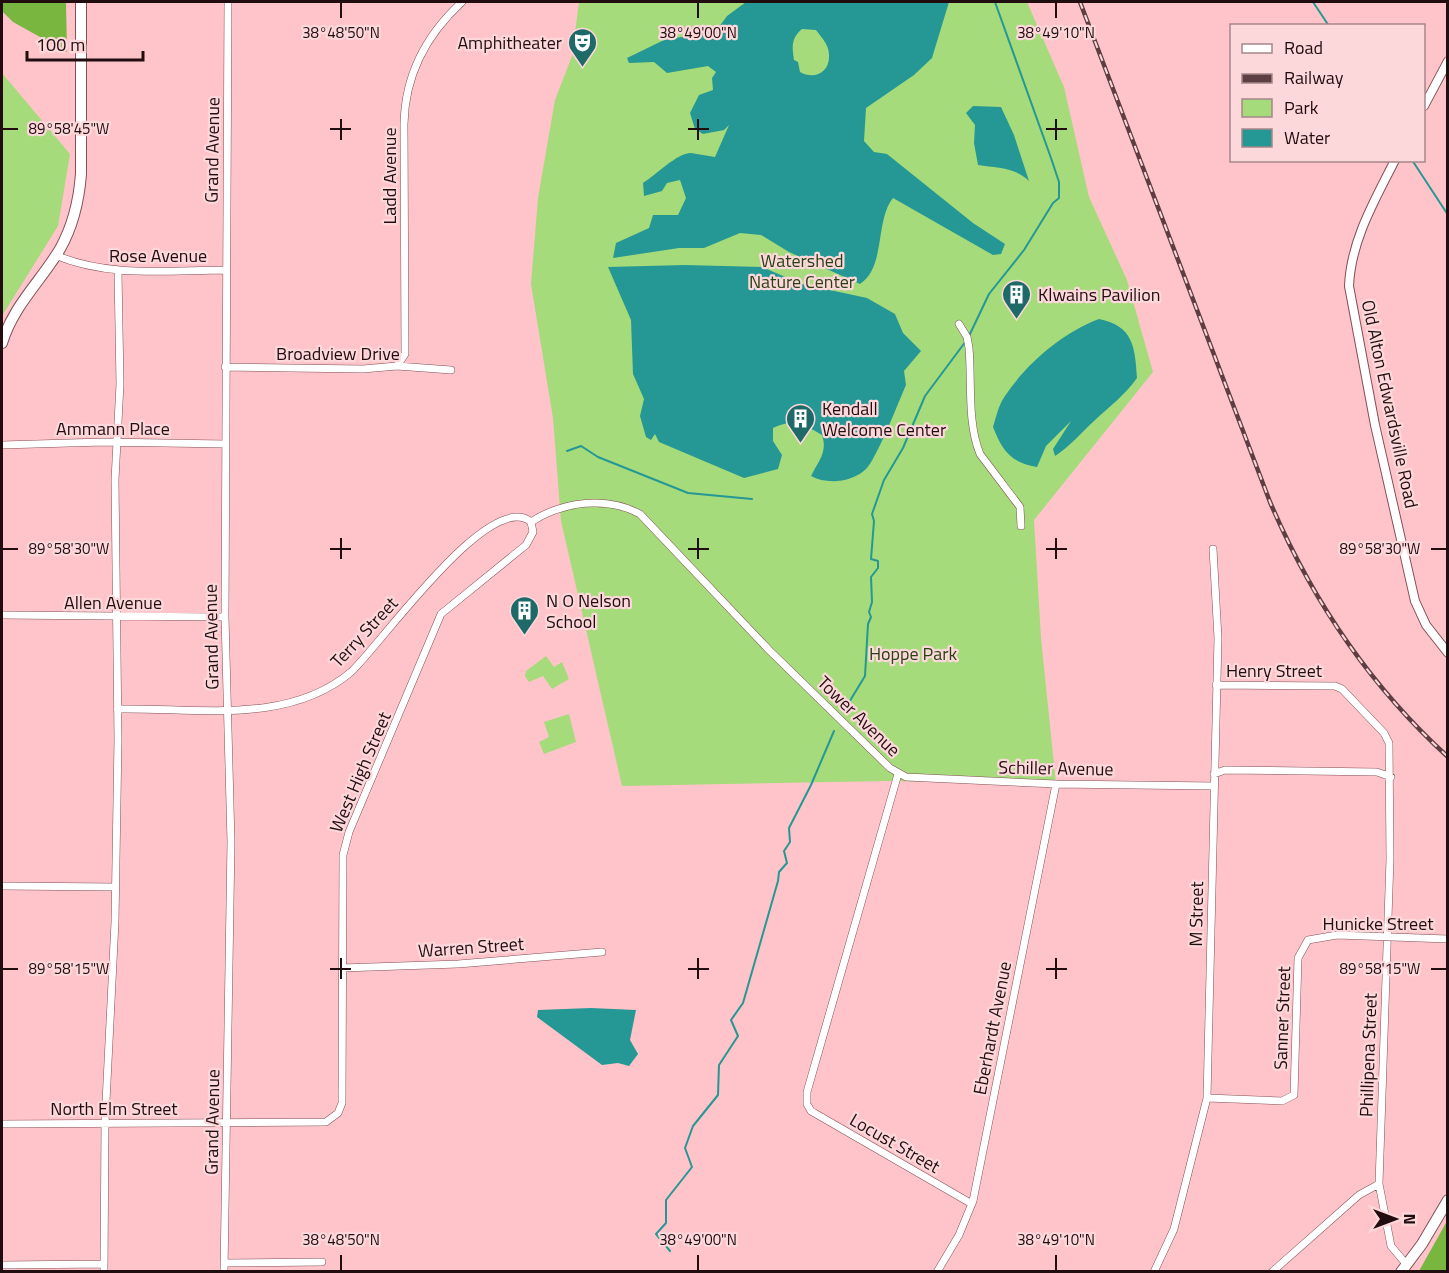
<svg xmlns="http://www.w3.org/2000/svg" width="1449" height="1273" viewBox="0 0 1449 1273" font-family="'Titillium Web',sans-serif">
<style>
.green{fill:#a5db7a}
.forest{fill:#79b640}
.water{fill:#259895;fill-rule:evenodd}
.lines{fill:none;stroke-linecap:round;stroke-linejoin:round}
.stream{stroke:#259895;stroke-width:2}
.minor-casing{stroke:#814f55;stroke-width:8}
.tertiary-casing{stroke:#814f55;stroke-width:10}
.primary-casing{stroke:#814f55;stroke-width:12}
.minor{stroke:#fff;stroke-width:7}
.tertiary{stroke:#fff;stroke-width:8}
.primary{stroke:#fff;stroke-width:10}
.rail-casing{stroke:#5d3e42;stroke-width:4.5}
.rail{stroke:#fdd8db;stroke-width:2;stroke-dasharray:7;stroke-linecap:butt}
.ticks{fill:none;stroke:#210d10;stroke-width:2}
.labels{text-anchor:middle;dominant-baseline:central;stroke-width:4.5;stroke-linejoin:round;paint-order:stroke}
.poi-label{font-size:18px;fill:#210d10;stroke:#fdd8db;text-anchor:start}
.street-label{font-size:18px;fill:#210d10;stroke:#fdd8db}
.park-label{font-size:18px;fill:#294113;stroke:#fdd8db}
.ticks-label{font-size:15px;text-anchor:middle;fill:#210d10;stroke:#fdd8db;stroke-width:4.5;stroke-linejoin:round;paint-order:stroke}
</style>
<rect width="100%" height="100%" fill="#ffc4c9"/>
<path class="green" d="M579 2H1027L1064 87 1089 197 1127 280 1153 372 1034 520 1041 638 1056 784 886 781 622 786 561 521 553 418 531 284 538 198 555 100 572 56Z
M2 73 70 154 58 226 2 316Z
M546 656 554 667 562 662 569 679 552 689 543 676 529 682 525 676 526 671Z
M569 714 576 742 544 754 539 742 549 737 544 722Z"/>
<path class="forest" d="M2 2H66L67 52 13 22 2 11Z
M1447 1221V1271H1419Z"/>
<path class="water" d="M746 2H949L932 58 914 75 866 108 864 141 874 152 887 154 973 223 1005 244 1001 254 993 255 893 198C875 220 886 267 860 284L789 252 761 235 740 233 704 248H679L613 258 616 243 649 228 653 215H678L686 198 680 180 667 183 662 191 644 196 643 183C656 175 677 153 691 153 699 154 707 156 715 157L729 125 724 130 703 134 695 129 690 113 699 95 713 90 712 78 716 72 708 66 667 73 654 62 629 63 627 58 664 40 716 31 727 16ZM802 29 816 30C822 38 829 45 829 55 830 73 814 80 800 72L798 62 794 60C792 47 791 38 802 29Z
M973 106 1001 107 1014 135 1029 181C1015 167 997 168 978 165L974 143 975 125 966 113Z
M685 265 762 267 802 284 867 298 895 314 903 333 921 351 904 371 906 385C899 401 876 460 866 469 853 482 827 485 811 476 818 462 828 452 822 435 804 424 793 418 773 428V441L782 455 778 469 744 478 659 442 655 434 651 440 646 437 640 416 644 399 633 374 631 320 608 267Z
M1099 319C1133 326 1135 346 1137 378 1124 396 1110 406 1094 421 1080 434 1070 446 1055 456L1053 449 1071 421 1046 446 1037 467C1011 463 1002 450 993 427 996 417 999 404 1005 396 1027 363 1062 333 1099 319Z
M591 1008 636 1010 630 1040 638 1054 629 1066 618 1063 602 1065 537 1017 538 1010Z"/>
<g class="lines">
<path class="stream" d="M1313 2 1329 26
M1412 160 1448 215
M969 336 989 294 1024 250 1053 203 1059 198V182L1051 158 995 2
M567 451 581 446 598 457 688 493 752 499
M848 704 865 676 868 624 871 617 869 612 872 602 871 577 878 568V561L871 559 874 521 872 514 884 480 903 448 925 396 966 341
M670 1251 656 1234 666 1223V1200L692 1167 685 1148 693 1126 718 1095 719 1065 738 1036 731 1020 743 1003 778 881 779 872 787 863 784 851 790 842 789 828 811 785 834 731"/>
<defs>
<path id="minor" d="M55 255C110 278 168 270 226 270
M959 324 967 337 969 348C972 383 967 422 980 454L1020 507 1021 526
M397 366 405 354 404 124C405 74 426 35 462 2
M225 367 363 369 397 366 451 370
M2 445 103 442 225 444
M531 522C563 501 607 496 640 514L769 650 890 768 906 777 1056 784 1214 786
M2 615 225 617
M1216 685 1335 686 1342 689 1384 733 1389 743 1390 859 1379 1184 1391 1246 1407 1265
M117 709C194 707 287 726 351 672 379 647 490 487 531 522
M898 774 807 1092V1104L811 1111 972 1204
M1214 774 1225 770 1377 772 1391 777
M2 886 115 887
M342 968 458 964 602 952
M1207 1098 1282 1101 1294 1095 1298 958 1308 940 1337 935 1448 939
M2 1124 326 1122 338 1113 342 1103 343 855 349 832 441 614 526 545 533 532 531 522
M224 1263 322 1262
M2 1265 104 1264
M104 1272 105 1122 115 922 118 739 115 480 120 384 118 271
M224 1272 231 842 225 617 228 2
M937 1272 959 1235 973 1201 1056 784
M1154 1272 1174 1229 1207 1098 1218 638 1213 549
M1272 1272 1359 1195 1379 1184"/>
<path id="tertiary" d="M1424 106 1448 61
M1395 160C1375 200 1351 240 1349 286L1375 425 1415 601 1426 625 1448 653"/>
<path id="primary" d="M2 343C13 306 41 281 60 249 73 226 79 200 81 174V2
M1401 1272 1422 1244 1448 1200"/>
</defs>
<use href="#minor" class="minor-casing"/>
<use href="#tertiary" class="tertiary-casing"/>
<use href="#primary" class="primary-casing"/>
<use href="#minor" class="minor"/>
<use href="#tertiary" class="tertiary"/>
<use href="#primary" class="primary"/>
<defs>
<path id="rail" d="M1080 2 1270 502C1312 600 1369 685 1448 757"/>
</defs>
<use href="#rail" class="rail-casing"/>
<use href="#rail" class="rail"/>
</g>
<path class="ticks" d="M341 3V18M698 3V18M1056 3V18M341 119V140M698 119V140M1056 119V140M3 129H18M330 129H351M688 129H709M1046 129H1067M341 538V559M698 538V559M1056 538V559M3 549H18M330 549H351M688 549H709M1046 549H1067M1431 549H1446M341 958V979M698 958V979M1056 958V979M3 969H18M330 969H351M688 969H709M1046 969H1067M1431 969H1446M341 1255V1270M698 1255V1270M1056 1255V1270"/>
<defs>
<symbol id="theatre-pin" viewBox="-11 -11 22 30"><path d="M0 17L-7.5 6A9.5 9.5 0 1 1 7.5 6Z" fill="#1e6a68" stroke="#fdd8db"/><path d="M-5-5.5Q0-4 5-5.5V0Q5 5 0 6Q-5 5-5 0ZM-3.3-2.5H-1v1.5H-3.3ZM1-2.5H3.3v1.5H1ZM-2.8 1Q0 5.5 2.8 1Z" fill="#fff"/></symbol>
<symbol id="building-pin" viewBox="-11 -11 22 30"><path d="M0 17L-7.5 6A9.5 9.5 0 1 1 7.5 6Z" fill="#1e6a68" stroke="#fdd8db"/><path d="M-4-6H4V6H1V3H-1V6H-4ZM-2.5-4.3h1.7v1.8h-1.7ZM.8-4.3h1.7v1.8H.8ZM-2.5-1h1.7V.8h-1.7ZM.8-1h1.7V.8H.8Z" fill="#fff"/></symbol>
</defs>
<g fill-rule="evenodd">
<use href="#theatre-pin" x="566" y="26" width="33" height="45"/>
<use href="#building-pin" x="1000" y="278" width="33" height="45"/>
<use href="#building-pin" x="784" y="402" width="33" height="45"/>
<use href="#building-pin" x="508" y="594" width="33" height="45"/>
</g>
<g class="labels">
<g class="poi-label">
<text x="562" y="42" text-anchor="end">Amphitheater</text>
<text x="1038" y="294">Klwains Pavilion</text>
<text x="822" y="408">Kendall<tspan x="822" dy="21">Welcome Center</tspan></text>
<text x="546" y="600">N O Nelson<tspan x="546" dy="21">School</tspan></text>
</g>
<g class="street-label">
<text transform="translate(212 150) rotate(-89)">Grand Avenue</text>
<text transform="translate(389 176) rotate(-90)">Ladd Avenue</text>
<text x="158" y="255">Rose Avenue</text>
<text x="338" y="353">Broadview Drive</text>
<text transform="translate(1390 404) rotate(78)">Old Alton Edwardsville Road</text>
<text x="113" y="428">Ammann Place</text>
<text x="113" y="602">Allen Avenue</text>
<text transform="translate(364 632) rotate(-47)">Terry Street</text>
<text transform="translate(211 637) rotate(-91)">Grand Avenue</text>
<text x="1274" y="670">Henry Street</text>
<text transform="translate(859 716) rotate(44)">Tower Avenue</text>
<text transform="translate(1056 768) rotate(1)">Schiller Avenue</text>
<text transform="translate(360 772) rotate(-67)">West High Street</text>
<text transform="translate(1196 914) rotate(-89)">M Street</text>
<text x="1378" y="923">Hunicke Street</text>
<text transform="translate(471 947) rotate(-4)">Warren Street</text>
<text transform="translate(1282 1018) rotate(-88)">Sanner Street</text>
<text transform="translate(992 1028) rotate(-79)">Eberhardt Avenue</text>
<text transform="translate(1368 1055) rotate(-88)">Phillipena Street</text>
<text x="114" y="1108">North Elm Street</text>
<text transform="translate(212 1122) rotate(-89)">Grand Avenue</text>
<text transform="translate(895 1143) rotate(30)">Locust Street</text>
</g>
<g class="park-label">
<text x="802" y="260">Watershed<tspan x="802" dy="21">Nature Center</tspan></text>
<text x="913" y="653">Hoppe Park</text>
</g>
</g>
<g class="ticks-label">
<text x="341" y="38">38°48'50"N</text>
<text x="698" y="38">38°49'00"N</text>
<text x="1056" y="38">38°49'10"N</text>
<text x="69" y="134">89°58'45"W</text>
<text x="1380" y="554">89°58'30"W</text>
<text x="69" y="554">89°58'30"W</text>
<text x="1380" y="974">89°58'15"W</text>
<text x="69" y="974">89°58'15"W</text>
<text x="341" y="1245">38°48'50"N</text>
<text x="698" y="1245">38°49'00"N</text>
<text x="1056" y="1245">38°49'10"N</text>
</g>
<rect width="1449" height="1273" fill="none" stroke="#210d10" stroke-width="6"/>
<rect x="1230" y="24" width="195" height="138" fill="#fdd8db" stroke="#a5878a" stroke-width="1.5"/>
<rect x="1242" y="44" width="30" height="9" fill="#ffffff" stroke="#a5878a" stroke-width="1.5"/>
<text x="1284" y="54" font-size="18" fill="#210d10">Road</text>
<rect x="1242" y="74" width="30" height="9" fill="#5d3e42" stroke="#a5878a" stroke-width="1.5"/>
<text x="1284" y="84" font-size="18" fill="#210d10">Railway</text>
<rect x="1242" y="99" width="30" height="18" fill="#a5db7a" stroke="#a5878a" stroke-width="1.5"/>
<text x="1284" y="114" font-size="18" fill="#210d10">Park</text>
<rect x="1242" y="129" width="30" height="18" fill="#259895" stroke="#a5878a" stroke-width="1.5"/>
<text x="1284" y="144" font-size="18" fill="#210d10">Water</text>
<g transform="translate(1395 1219) rotate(90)" stroke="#fdd8db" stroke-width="4.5" paint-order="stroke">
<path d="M0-4.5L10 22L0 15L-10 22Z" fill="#210d10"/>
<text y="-9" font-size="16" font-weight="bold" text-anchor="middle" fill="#210d10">N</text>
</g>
<path d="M27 51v9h116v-9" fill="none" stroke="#210d10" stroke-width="3"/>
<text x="36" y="51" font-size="18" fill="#210d10" stroke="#fdd8db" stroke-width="4.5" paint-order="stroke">100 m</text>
</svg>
